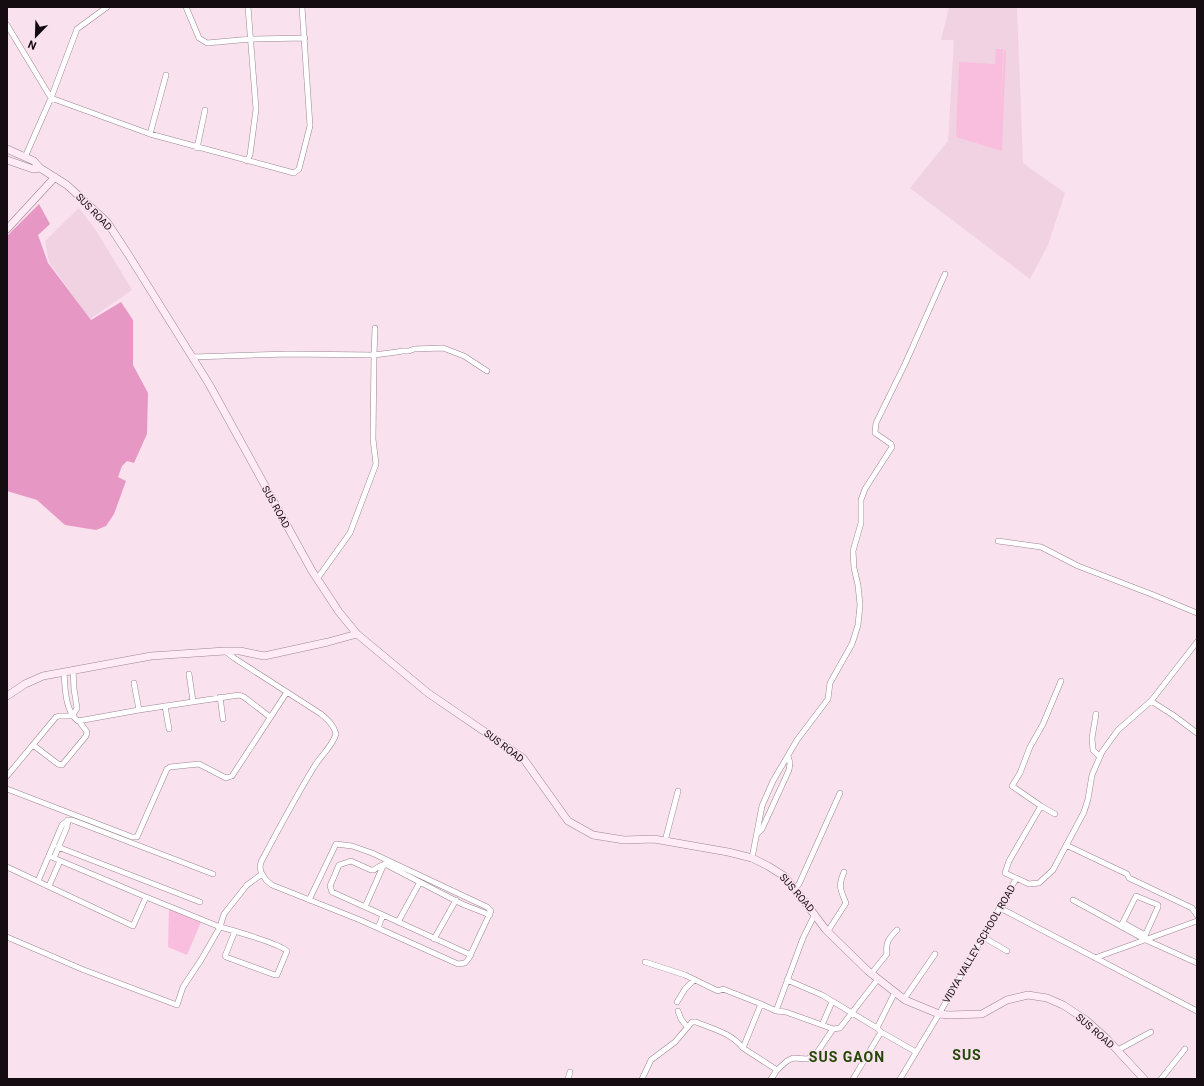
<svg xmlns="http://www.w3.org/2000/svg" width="1204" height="1086" viewBox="0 0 1204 1086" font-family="Roboto,sans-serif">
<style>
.built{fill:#f1d2e2}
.green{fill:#f9bede}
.forest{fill:#e697c4}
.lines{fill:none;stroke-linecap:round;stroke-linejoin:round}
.street-casing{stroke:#9b8691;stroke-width:6}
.secondary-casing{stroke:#9b8691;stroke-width:8}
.street{stroke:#fff;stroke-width:5}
.secondary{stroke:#ffebf6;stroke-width:7}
.labels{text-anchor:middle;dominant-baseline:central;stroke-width:3;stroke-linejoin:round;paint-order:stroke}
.street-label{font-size:10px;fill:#140c10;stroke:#f9e1ee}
.district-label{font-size:14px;font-weight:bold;letter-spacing:1px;fill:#234705;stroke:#f9e1ee}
</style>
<rect width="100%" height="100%" fill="#f9e1ee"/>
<path class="built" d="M949 7H1017L1023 163 1065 193 1048 245 1030 279 910 188 948 141 954 40H941Z
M79 208 97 232 132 290 90 319 49 262 45 241Z"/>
<path class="green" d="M996 49H1003L1001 107 1004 50H1006L1002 151 956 137 959 62 995 64Z
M169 909 201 922 187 955 168 947Z"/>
<path class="forest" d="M39 204 50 224 38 235 48 263 91 320 121 302 133 320V365L148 393 147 434 134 463 127 461 122 466 118 477 126 481 114 514 106 526 96 530 65 525 37 500 7 491V236Z"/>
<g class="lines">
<defs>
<path id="street" d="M186 7 199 38 207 43 251 39 305 38
M7 25 51 98 150 134 294 173 299 169 310 126 302 7
M150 134 166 75
M197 148 205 110
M25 157 51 98 77 29 107 7
M247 161 250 155 256 109 248 7
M192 357 290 354 374 355 397 352 402 351H409L414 349 443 348 464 356 487 371
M998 541 1041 547 1078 566 1151 594 1197 613
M317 579 350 533 376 464 373 439 374 355 375 328
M225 651 234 658 321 714C328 720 334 725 336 734 332 747 321 755 314 767 295 798 278 830 261 862L260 867 261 872 266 880 272 885 360 920 458 964 465 963 469 958 491 911 487 907 372 853 352 846 336 844 309 900
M64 672C65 687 65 712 78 721L139 710 239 695 244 697 270 717
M189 674 193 701
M134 683 139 710
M220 697 223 719
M1151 701 1173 715 1197 733
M165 706 169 729
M1096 714 1092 738 1093 750 1100 757
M73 715 77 708 74 689 73 670
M33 745 58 764 62 765 86 736 87 732 79 721
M7 776 56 717 59 716H74
M7 789 132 837H137L167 769 170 767 199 764 226 778 232 776 287 692
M1041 806 1012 786 1020 773 1030 747 1043 724 1061 681
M1055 814 1041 806 1009 861 1005 873 1029 884 1039 883 1053 870 1084 812 1088 799 1092 775 1102 752 1118 730 1151 701 1197 642
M758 833 762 829 789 770 790 763 788 756
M665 841 678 791
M1066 845 1127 874 1129 878 1192 908 1197 915
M58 847 200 902
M54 858 67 827 68 820
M752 858 762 806 773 781 797 740 828 699 830 683 852 644 858 625 860 605 858 585 854 568 853 551 861 523V500L865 489 892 447 891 444 875 433 876 423 905 364 945 274
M7 867 133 926 146 897 49 856
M38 881 62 825 68 820H72L213 874
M49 886 60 861
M795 889 799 884 840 793
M146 897 220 927C232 930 280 944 287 951L277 975H275L226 957 225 956 235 931
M1073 900 1146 940 1197 963
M365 907 384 864
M1000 908 1197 1011
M383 915 332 892 330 886 339 865 351 861 371 870H374C378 867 381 864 387 865L462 904 490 915
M398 922 420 882
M1125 924 1145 935
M1121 926 1136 896 1158 905V907L1144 938
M378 928 383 915 471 955
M828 931 846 903C840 889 838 886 844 872
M7 937 84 970 177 1005 183 987 201 960 220 927 224 914 247 885 262 874
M983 937 1007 951
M434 939 456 900
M1095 958 1197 921
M645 962 685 975 718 991 723 989 761 1004
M871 974 887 954C885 943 889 938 897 930
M787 980 822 995 877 1028
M895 992 877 1028 881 1032 916 1052
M904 999 935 954
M677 1002 685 989 694 980
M678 1011 681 1019 687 1027
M776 1011 786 1012 833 1029 840 1028 878 979
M822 1025 832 1002
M1118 1050 1151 1032
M777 1070 787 1061 793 1058 807 1059 814 1057 833 1029
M568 1079 570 1072
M642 1079 651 1060 675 1042 692 1022H696C713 1029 731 1033 743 1048
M771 1079 777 1070 743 1048 761 1004 776 1011 803 938 815 914
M853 1079 881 1032
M900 1079 939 1014 1016 879
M1161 1079 1185 1049"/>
<path id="secondary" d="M7 149 34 161 40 168 67 185 107 222 128 254 209 384 312 571 339 612 357 634 428 693 523 758 568 821 593 835 624 840 654 839 728 852 752 858 768 866 784 876 795 889 826 930 868 971 905 1000 939 1014 949 1015 982 1014 1007 1000 1028 995 1047 998 1063 1005 1086 1020 1107 1039 1144 1079
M7 160 33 169 40 168
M7 229 55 177
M7 696 25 684 43 676 151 656 225 651H240L264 656 328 642 357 634"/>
</defs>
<use href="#street" class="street-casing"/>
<use href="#secondary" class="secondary-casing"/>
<use href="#street" class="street"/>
<use href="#secondary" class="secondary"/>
</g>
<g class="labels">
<g class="street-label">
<text transform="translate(94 212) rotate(46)">SUS ROAD</text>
<text transform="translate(276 507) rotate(61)">SUS ROAD</text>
<text transform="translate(504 746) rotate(37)">SUS ROAD</text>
<text transform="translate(797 893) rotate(49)">SUS ROAD</text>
<text transform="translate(979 944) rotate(-60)">VIDYA VALLEY SCHOOL ROAD</text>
<text transform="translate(1095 1031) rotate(41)">SUS ROAD</text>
</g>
<g class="district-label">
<text x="967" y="1055">SUS</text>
<text x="847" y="1057">SUS GAON</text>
</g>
</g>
<rect width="1204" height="1086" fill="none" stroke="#140c10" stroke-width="16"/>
<g transform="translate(36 36) rotate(203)" stroke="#f9e1ee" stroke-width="3" paint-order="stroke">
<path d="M0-3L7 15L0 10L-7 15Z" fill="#140c10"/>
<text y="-6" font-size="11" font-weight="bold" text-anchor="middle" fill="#140c10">N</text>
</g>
</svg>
